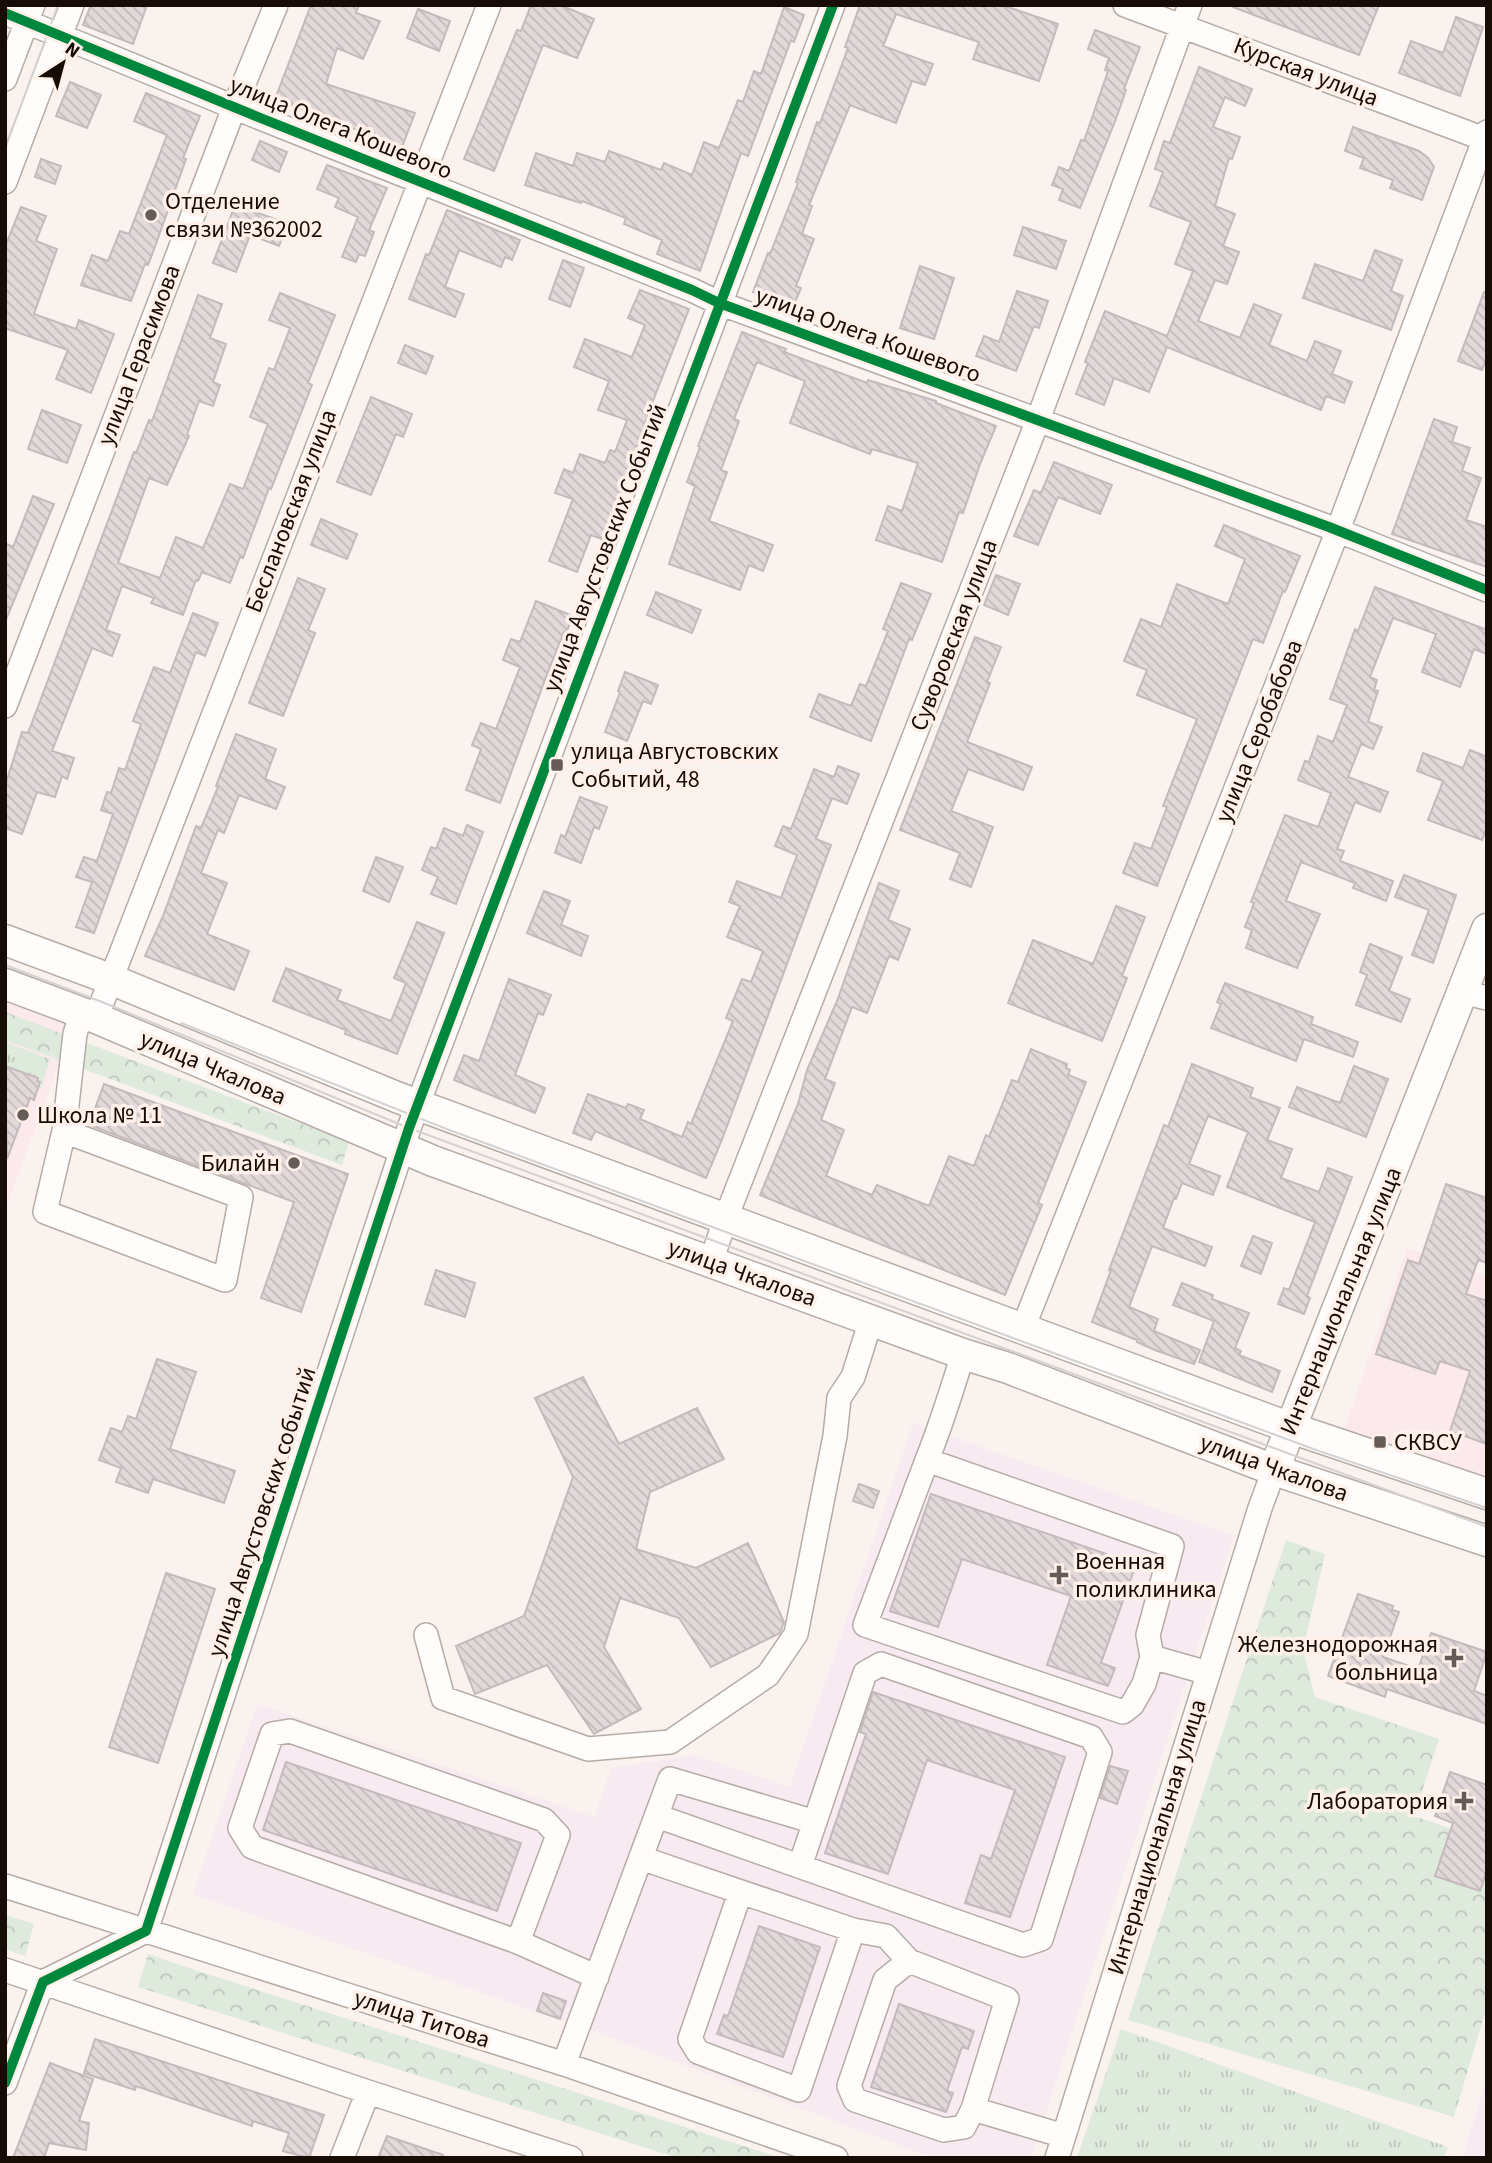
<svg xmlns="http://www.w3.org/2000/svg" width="1492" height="2163" viewBox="0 0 1492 2163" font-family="'Source Sans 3',sans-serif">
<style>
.education{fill:#fbe9eb}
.medical{fill:#f8eaf1}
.forest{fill:url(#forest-crowns)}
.park{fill:url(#park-tufts)}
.building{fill:url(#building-back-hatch);stroke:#c4babc;stroke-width:2}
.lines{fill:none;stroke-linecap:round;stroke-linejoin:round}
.minor-casing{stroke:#b5aca6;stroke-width:26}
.major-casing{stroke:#b5aca6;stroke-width:33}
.minor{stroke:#fefdfc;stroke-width:23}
.major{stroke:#fefdfc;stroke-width:30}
.tram{stroke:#d5d2d1;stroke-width:2}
.cycleway-casing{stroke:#fff1e9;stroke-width:15}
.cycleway{stroke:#00873e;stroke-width:10}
.poi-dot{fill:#665c57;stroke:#fff1e9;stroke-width:2.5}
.labels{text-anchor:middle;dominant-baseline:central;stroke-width:7;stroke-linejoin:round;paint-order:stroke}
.street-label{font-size:24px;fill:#170c06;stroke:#fff1e9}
.poi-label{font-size:24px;fill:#170c06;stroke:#fff1e9;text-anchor:start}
</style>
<defs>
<pattern id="forest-crowns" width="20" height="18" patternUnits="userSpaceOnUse" patternTransform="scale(1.75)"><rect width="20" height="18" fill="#ddeadc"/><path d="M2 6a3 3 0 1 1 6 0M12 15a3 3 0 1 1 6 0" fill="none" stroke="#bdc8bb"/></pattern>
<pattern id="park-tufts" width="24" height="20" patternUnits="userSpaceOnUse" patternTransform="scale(1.75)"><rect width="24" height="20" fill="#ddeadc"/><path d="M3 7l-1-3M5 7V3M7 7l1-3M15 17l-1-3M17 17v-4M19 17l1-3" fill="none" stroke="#bdc8bb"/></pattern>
<pattern id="building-back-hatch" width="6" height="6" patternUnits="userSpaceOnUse" patternTransform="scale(1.75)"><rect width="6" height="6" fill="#e3d9db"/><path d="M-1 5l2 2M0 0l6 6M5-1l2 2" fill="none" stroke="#c2b9ba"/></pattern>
</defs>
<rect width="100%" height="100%" fill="#faf2ee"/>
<path class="education" d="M5 995 75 1021 5 1210Z
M1407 1248 1487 1276V1480L1344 1430Z"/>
<path class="medical" d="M913 1423 1234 1536 1031 2158H934L579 2026 193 1894 257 1704 595 1817 611 1768 693 1755 790 1787Z
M1487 2079V2158H1462Z"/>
<path class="forest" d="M5 1012 349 1142 342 1165 5 1040Z
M1286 1540 1325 1554 1303 1650 1315 1697 1439 1739 1414 1816 1487 1841V2006L1454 2117 1128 2020Z
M5 1915 34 1924 25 1956 5 1949Z
M148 1954 195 1970 781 2158H678L138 1987Z"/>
<path class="park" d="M5 1042 50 1059 41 1089 5 1078Z
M1121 2029 1448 2147 1444 2158H1077Z"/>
<path class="building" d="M91 5H147L133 44 83 25Z
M311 5H359L356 13 380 21 363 59 337 48 326 84 415 113 402 147 275 99Z
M531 5H560L594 19 577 58 543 45 494 171 464 159 517 30 521 31Z
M860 5H1002L1058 24 1039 81 973 59 979 42 896 14 883 46 933 64 925 85 912 81 896 123 850 105 809 205 812 206 802 234 814 239 796 286 801 288 793 307 753 292 768 253 770 254 798 183 796 182 817 122 820 123 848 48 845 47Z
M1233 5H1379L1359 55 1233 7Z
M784 7 804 15 794 42 791 40 748 156 741 153 700 271 657 254 662 240 624 224 626 218 582 201 581 203 525 185 536 153 573 166 577 153 605 162 609 151 661 170 664 163 692 175 704 142 719 148 738 100 743 102 754 71 761 74Z
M418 9 450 21 439 51 407 38Z
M1456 17 1483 27 1460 96 1399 73 1411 41 1443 53Z
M1095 30 1140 47 1124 89 1126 90 1116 119 1080 208 1059 200 1063 189 1052 185 1059 167 1069 171 1081 140 1084 141 1108 71 1105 70 1109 58 1088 49Z
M1199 67 1252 89 1245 106 1225 97 1213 127 1240 137 1232 159 1229 158 1215 206 1235 214 1223 246 1239 252 1227 284 1215 280 1198 321 1240 338 1254 304 1281 315 1269 345 1307 361 1315 341 1341 351 1332 374 1352 382 1344 403 1326 396 1321 410 1167 347 1149 392 1114 378 1104 405 1076 394 1088 363 1085 362 1105 311 1167 336 1193 271 1175 264 1191 222 1150 206 1163 172 1155 169 1164 141 1170 143Z
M70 82 101 95 87 128 56 116Z
M146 93 200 116 183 158 186 159 156 244 148 265 145 264 131 301 81 285 92 255 108 261 120 231 129 234 167 135 134 121Z
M1353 127 1419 151 1428 158 1434 167 1422 200 1390 188 1393 180 1360 168 1364 158 1345 151Z
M260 141 287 152 279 172 252 160Z
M41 159 61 166 55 184 35 177Z
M327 165 387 188 369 230 374 232 365 256 359 254 356 262 342 257 358 217 335 207 339 198 317 189Z
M235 205 287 223 279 246 250 235 236 272 213 263Z
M21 207 46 216 36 241 57 249 34 314 76 329 79 320 114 334 91 393 56 379 68 350 5 328V247Z
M447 210 520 240 512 260 505 257 501 267 459 250 445 287 464 294 455 317 409 299 426 254 429 255Z
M1023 227 1066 241 1056 269 1014 255Z
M1375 250 1402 260 1391 291 1403 296 1391 330 1303 298 1315 264 1363 281Z
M563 260 584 268 570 307 549 299Z
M920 266 954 278 934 339 900 328Z
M640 290 689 309 651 406 604 540 591 535 577 572 549 561 573 499 555 493 564 469 573 473 580 454 605 463 610 450 615 452 627 420 598 410 609 381 574 367 585 339 632 357 645 325 628 318Z
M1017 291 1048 301 1039 328 1034 326 1016 371 976 356 984 336 999 342Z
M1484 292 1487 293V357L1482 370 1458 361Z
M280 293 335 315 308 383 312 385 271 489 269 488 243 558 240 557 230 583 202 572 198 581 196 580 183 615 151 603 154 598 122 586 106 630 120 635 112 656 92 648 52 751 74 758 67 779 62 776 55 797 37 792 22 834 5 828V786L22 732 28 733 134 452 136 453 149 420 152 421 198 295 222 304 210 338 226 344 213 382 220 385 213 406 199 401 187 435 189 436 167 485 149 478 118 563 160 578 176 537 203 548 230 484 243 489 268 424 250 417 269 368 274 370 290 328 269 320Z
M742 332 786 349 784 352 867 383 868 380 936 401V403L996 426 980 464 963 513 959 512 942 562 876 540 888 506 902 511 918 463 872 449 870 454 790 423 805 381 757 362 734 419 739 421 721 470 727 472 709 521 773 545 763 571 749 565 740 590 669 564 695 486 687 482 700 447 698 446Z
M405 345 433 356 426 374 398 363Z
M371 397 412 414 403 437 396 434 371 495 337 482Z
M42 410 81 425 67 463 28 449Z
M1434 419 1457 427 1452 442 1470 448 1462 471 1481 478 1466 520 1487 527V567L1392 534Z
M1054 462 1112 485 1100 514 1058 497 1038 545 1014 536 1034 490 1041 493Z
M33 496 54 504 5 622V543L13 547Z
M321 519 357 534 347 559 311 545Z
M1224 525 1300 556 1285 592 1283 591 1263 643 1253 639 1157 886 1123 873 1135 843 1151 849 1167 807 1163 806 1197 719 1137 695 1147 670 1124 661 1141 619 1161 627 1177 584 1228 604 1245 559 1215 546Z
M996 575 1020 584 1008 615 984 605Z
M298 578 325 589 308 630 315 633 283 716 249 703Z
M901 583 931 594 912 640 909 639 871 741 810 717 819 694 851 706 860 684 866 686 888 631 883 629Z
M1375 587 1487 630V654L1474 649 1460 687 1422 672 1436 634 1393 618 1370 677 1377 680 1374 690 1378 691 1368 722 1382 727 1373 749 1361 744 1348 777 1388 792 1380 812 1355 802 1337 849 1344 851 1340 861 1393 881 1386 901 1353 888 1355 883 1301 862 1286 901 1320 914 1297 968 1246 948 1252 930 1245 927 1254 903 1251 902 1285 815 1318 827 1331 793 1298 780 1305 761 1309 762 1318 736 1333 742 1347 705 1330 699 1355 629 1358 631Z
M656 592 701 610 692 633 647 615Z
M536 601 573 616 566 633 564 632 546 677 500 803 466 790 481 749 472 745 481 723 496 729 520 667 503 660 511 639 520 642Z
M193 613 218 623 205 656 196 652 94 933 76 927 92 882 76 877 84 857 97 861 113 814 101 810 107 792 111 793 119 768 125 770 141 724 133 721 154 667 170 673Z
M975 637 1001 647 987 682 990 683 967 742 1032 767 1023 790 968 769 951 811 993 827 971 887 950 879 960 853 900 830Z
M625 672 658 685 651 704 643 701 627 741 605 732 620 692 618 691Z
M236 734 276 749 265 779 285 787 276 809 239 795 224 833 218 830 201 873 227 883 207 934 249 951 234 990 145 956 163 916 196 826 201 828 218 787 216 786Z
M1470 750 1487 757V827L1482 840 1428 820 1443 781 1417 771 1423 753 1463 768Z
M838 766 859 774 847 804 832 798 816 839 831 845 723 1137 706 1178 595 1131 591 1140 573 1133 588 1094 626 1108 628 1104 644 1110 640 1119 682 1137 688 1122 691 1124 733 1021 726 1018 742 979 751 982 763 951 727 937 740 906 729 902 737 881 781 898 797 855 775 846 783 826 791 829 814 769 834 777Z
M580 797 607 807 599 829 594 827 581 863 555 853 561 835 565 837Z
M467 825 483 832 456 904 431 894 438 877 422 870 431 847 436 849 444 828 463 836Z
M376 857 403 867 389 902 363 891Z
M1404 875 1456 895 1433 963 1412 955 1429 910 1395 897Z
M879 883 899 891 888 920 910 929 898 960 889 956 867 1013 852 1007 825 1079 835 1083 821 1120 844 1130 826 1176 872 1195 877 1185 929 1206 949 1156 974 1166 986 1135 989 1137 1012 1080 1018 1082 1031 1049 1067 1064 1066 1068 1070 1070 1068 1075 1086 1082 1038 1203 1042 1205 1005 1295 760 1195 798 1104 807 1070 837 1001Z
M544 891 570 901 561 925 588 936 581 956 527 933Z
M1116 906 1145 917 1122 976 1127 978 1102 1041 1008 1003 1033 940 1093 964Z
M417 922 444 933 397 1054 345 1034 346 1030 273 1001 286 968 341 990 337 1000 391 1021 406 983 394 978Z
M1370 944 1402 957 1389 991 1410 999 1401 1022 1356 1005 1367 975 1360 972Z
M509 979 551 995 543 1015 538 1013 515 1075 545 1088 535 1113 454 1080 464 1055 479 1061Z
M1225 983 1313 1017 1311 1024 1358 1042 1353 1057 1304 1039 1296 1061 1211 1028 1221 1004 1217 1002Z
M1192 1064 1253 1088 1250 1097 1280 1108 1267 1140 1292 1149 1281 1178 1319 1192 1328 1168 1352 1177 1307 1296 1310 1298 1304 1314 1278 1304 1284 1288 1289 1290 1315 1222 1227 1187 1248 1132 1208 1116 1189 1164 1220 1176 1213 1195 1182 1183 1176 1199 1174 1198 1163 1228 1212 1247 1205 1266 1152 1246 1129 1307 1158 1319 1154 1331 1200 1350 1194 1364 1155 1350 1137 1342V1340L1092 1322 1111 1270H1109L1164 1125 1168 1127Z
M5 1066 38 1078 37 1081 40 1082 34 1100 30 1098 7 1159Z
M1354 1066 1388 1079 1366 1137 1289 1107 1297 1087 1340 1103Z
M104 1084 348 1174 301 1312 261 1298 294 1202 89 1125Z
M1446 1184 1487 1198V1263L1478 1260 1466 1294 1487 1301V1444L1450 1431 1470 1371 1440 1361 1435 1374 1376 1354 1408 1260 1419 1264Z
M1253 1236 1272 1243 1261 1274 1241 1266Z
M436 1270 475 1283 465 1317 425 1304Z
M1182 1283 1213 1295 1212 1299 1249 1313 1235 1348 1241 1351 1239 1355 1280 1371 1272 1392 1199 1362 1214 1321 1173 1305Z
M157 1359 196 1372 170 1449 235 1471 224 1503 153 1479 148 1493 116 1482 121 1468 99 1460 111 1428 122 1432 128 1416 136 1419Z
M583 1377 619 1444 697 1408 724 1459 650 1492 636 1549 696 1568 748 1543 784 1622 780 1633 711 1667 679 1618 620 1598 604 1647 641 1709 594 1734 547 1665 475 1694 456 1646 524 1616 573 1477 535 1398Z
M859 1484 879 1491 873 1508 853 1501Z
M931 1494 1136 1564 1101 1663 1115 1668 1108 1686 1047 1665 1071 1596 962 1559 938 1627 890 1611Z
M166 1573 215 1589 158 1763 109 1747Z
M1358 1594 1393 1606 1392 1610 1399 1612 1383 1657 1418 1669 1431 1633 1487 1652 1474 1691 1487 1696V1724L1387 1689 1385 1697 1328 1676Z
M873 1692 1065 1757 1010 1917 965 1903 981 1855 991 1859 1015 1790 927 1760 888 1874 825 1853 866 1734 860 1732Z
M286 1762 521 1843 497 1911 263 1830Z
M1110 1766 1128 1771 1117 1804 1100 1798Z
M1450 1772 1487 1785V1870L1480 1891 1435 1876 1453 1823 1435 1816Z
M759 1926 820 1947 783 2057 717 2034 724 2015 728 2016Z
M543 1993 566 2001 560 2019 537 2011Z
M899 2004 974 2031 968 2049 962 2047 947 2091 953 2093 946 2112 871 2087Z
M95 2039 324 2115 309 2158 283 2151 289 2133 253 2121 252 2126 136 2086 135 2090 84 2073Z
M50 2063 93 2079 79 2121 89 2123 86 2150 49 2143 44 2158H13Z
M387 2136 443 2155 442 2158H378Z"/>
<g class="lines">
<defs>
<path id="minor" d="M1125 5 1487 140
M5 13 258 117 692 290 719 303 1329 527 1487 590
M5 79 33 5
M5 182 72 5
M5 706 234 108 276 5
M1462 992 1487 998
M96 1018 489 5
M64 1131 241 1197 225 1280 45 1212 64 1131 75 1034 81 1014
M711 1262 725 1220 1038 420 1190 5
M1023 1328 1338 530 1487 132
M927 1460 1172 1546 1148 1635 1152 1657 1144 1684 1132 1705 1123 1712 865 1625 927 1460C941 1425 952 1390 963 1354
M426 1635 443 1698 588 1749 670 1742 768 1675 796 1634 835 1436 839 1398 853 1377 871 1320
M1152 1657 1208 1673
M657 1816 1023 1945 1041 1939 1100 1752 1091 1737 881 1664 865 1673 800 1866
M641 1858 853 1930 886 1936 909 1961 1007 1999 973 2109 964 2127 944 2130 855 2100 849 2086 885 1980 909 1961
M5 1886 564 2064 836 2158
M740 1893 690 2039 698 2052 799 2090 853 1930
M518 1942 558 1835 544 1820 290 1731 272 1734 240 1828 252 1847 518 1942 597 1977
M5 1970 368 2092 571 2158
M564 2064 670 1779 815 1822
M5 2083 43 1982 146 1931 409 1128 833 5
M973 2109 1064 2136
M342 2158 368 2092
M1057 2158 1260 1508 1274 1470"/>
<path id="major" d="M5 940 110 979 399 1098 1291 1428 1487 1494
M5 984 96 1018 433 1161 963 1354 1008 1368 1274 1470 1487 1541
M1274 1470 1487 929"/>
</defs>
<use href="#minor" class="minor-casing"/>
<use href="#major" class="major-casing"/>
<use href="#minor" class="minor"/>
<use href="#major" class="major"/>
<path class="tram" d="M5 149 58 5
M5 965 102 1002 409 1128 1487 1527
M181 1023 444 1128 1319 1451 1487 1508"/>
<defs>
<path id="cycleway" d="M5 13 258 117 692 290 719 303 1329 527 1487 590
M5 2083 43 1982 146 1931 409 1128 833 5"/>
</defs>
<use href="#cycleway" class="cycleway-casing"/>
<use href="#cycleway" class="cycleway"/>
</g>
<g class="poi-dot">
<circle cx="151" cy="215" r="7"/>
<rect x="550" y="758" width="14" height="14" rx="3.5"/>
<circle cx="23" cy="1115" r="7"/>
<circle cx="294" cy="1163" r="7"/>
<rect x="1373" y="1435" width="14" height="14" rx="3.5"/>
<path d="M1055.5 1564.5h7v7h7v7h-7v7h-7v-7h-7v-7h7z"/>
<path d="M1450.5 1647.5h7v7h7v7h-7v7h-7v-7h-7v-7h7z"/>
<path d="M1460.5 1790.5h7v7h7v7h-7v7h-7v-7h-7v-7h7z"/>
</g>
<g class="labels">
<g class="street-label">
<text transform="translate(1306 72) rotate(21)">Курская улица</text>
<text transform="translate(341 128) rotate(22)">улица Олега Кошевого</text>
<text transform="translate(868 335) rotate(20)">улица Олега Кошевого</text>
<text transform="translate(139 355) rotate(-69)">улица Герасимова</text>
<text transform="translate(291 511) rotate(-69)">Беслановская улица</text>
<text transform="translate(605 548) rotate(-69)">улица Августовских Событий</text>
<text transform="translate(954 635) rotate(-69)">Суворовская улица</text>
<text transform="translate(1259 731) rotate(-68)">улица Серобабова</text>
<text transform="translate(213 1068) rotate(23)">улица Чкалова</text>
<text transform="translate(742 1273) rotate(20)">улица Чкалова</text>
<text transform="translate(1341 1301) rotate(-68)">Интернациональная улица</text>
<text transform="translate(1274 1468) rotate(20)">улица Чкалова</text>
<text transform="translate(262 1512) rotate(-72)">улица Августовских событий</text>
<text transform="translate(1157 1837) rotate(-73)">Интернациональная улица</text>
<text transform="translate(422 2019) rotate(18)">улица Титова</text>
</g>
<g class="poi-label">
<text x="165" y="201">Отделение<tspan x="165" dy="28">связи №362002</tspan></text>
<text x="571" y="751">улица Августовских<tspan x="571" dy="28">Событий, 48</tspan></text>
<text x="37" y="1115">Школа № 11</text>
<text x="280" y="1163" text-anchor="end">Билайн</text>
<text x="1394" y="1442">СКВСУ</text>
<text x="1075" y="1561">Военная<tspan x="1075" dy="28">поликлиника</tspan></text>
<text x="1438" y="1644" text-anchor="end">Железнодорожная<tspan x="1438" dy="28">больница</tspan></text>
<text x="1448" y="1801" text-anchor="end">Лаборатория</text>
</g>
</g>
<rect width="1492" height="2163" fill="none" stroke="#170c06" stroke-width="14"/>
<g transform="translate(63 63) rotate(36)" stroke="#fff1e9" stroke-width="5" paint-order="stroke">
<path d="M0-5L12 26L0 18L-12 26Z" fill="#170c06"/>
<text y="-10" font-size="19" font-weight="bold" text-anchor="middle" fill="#170c06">N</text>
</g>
</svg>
